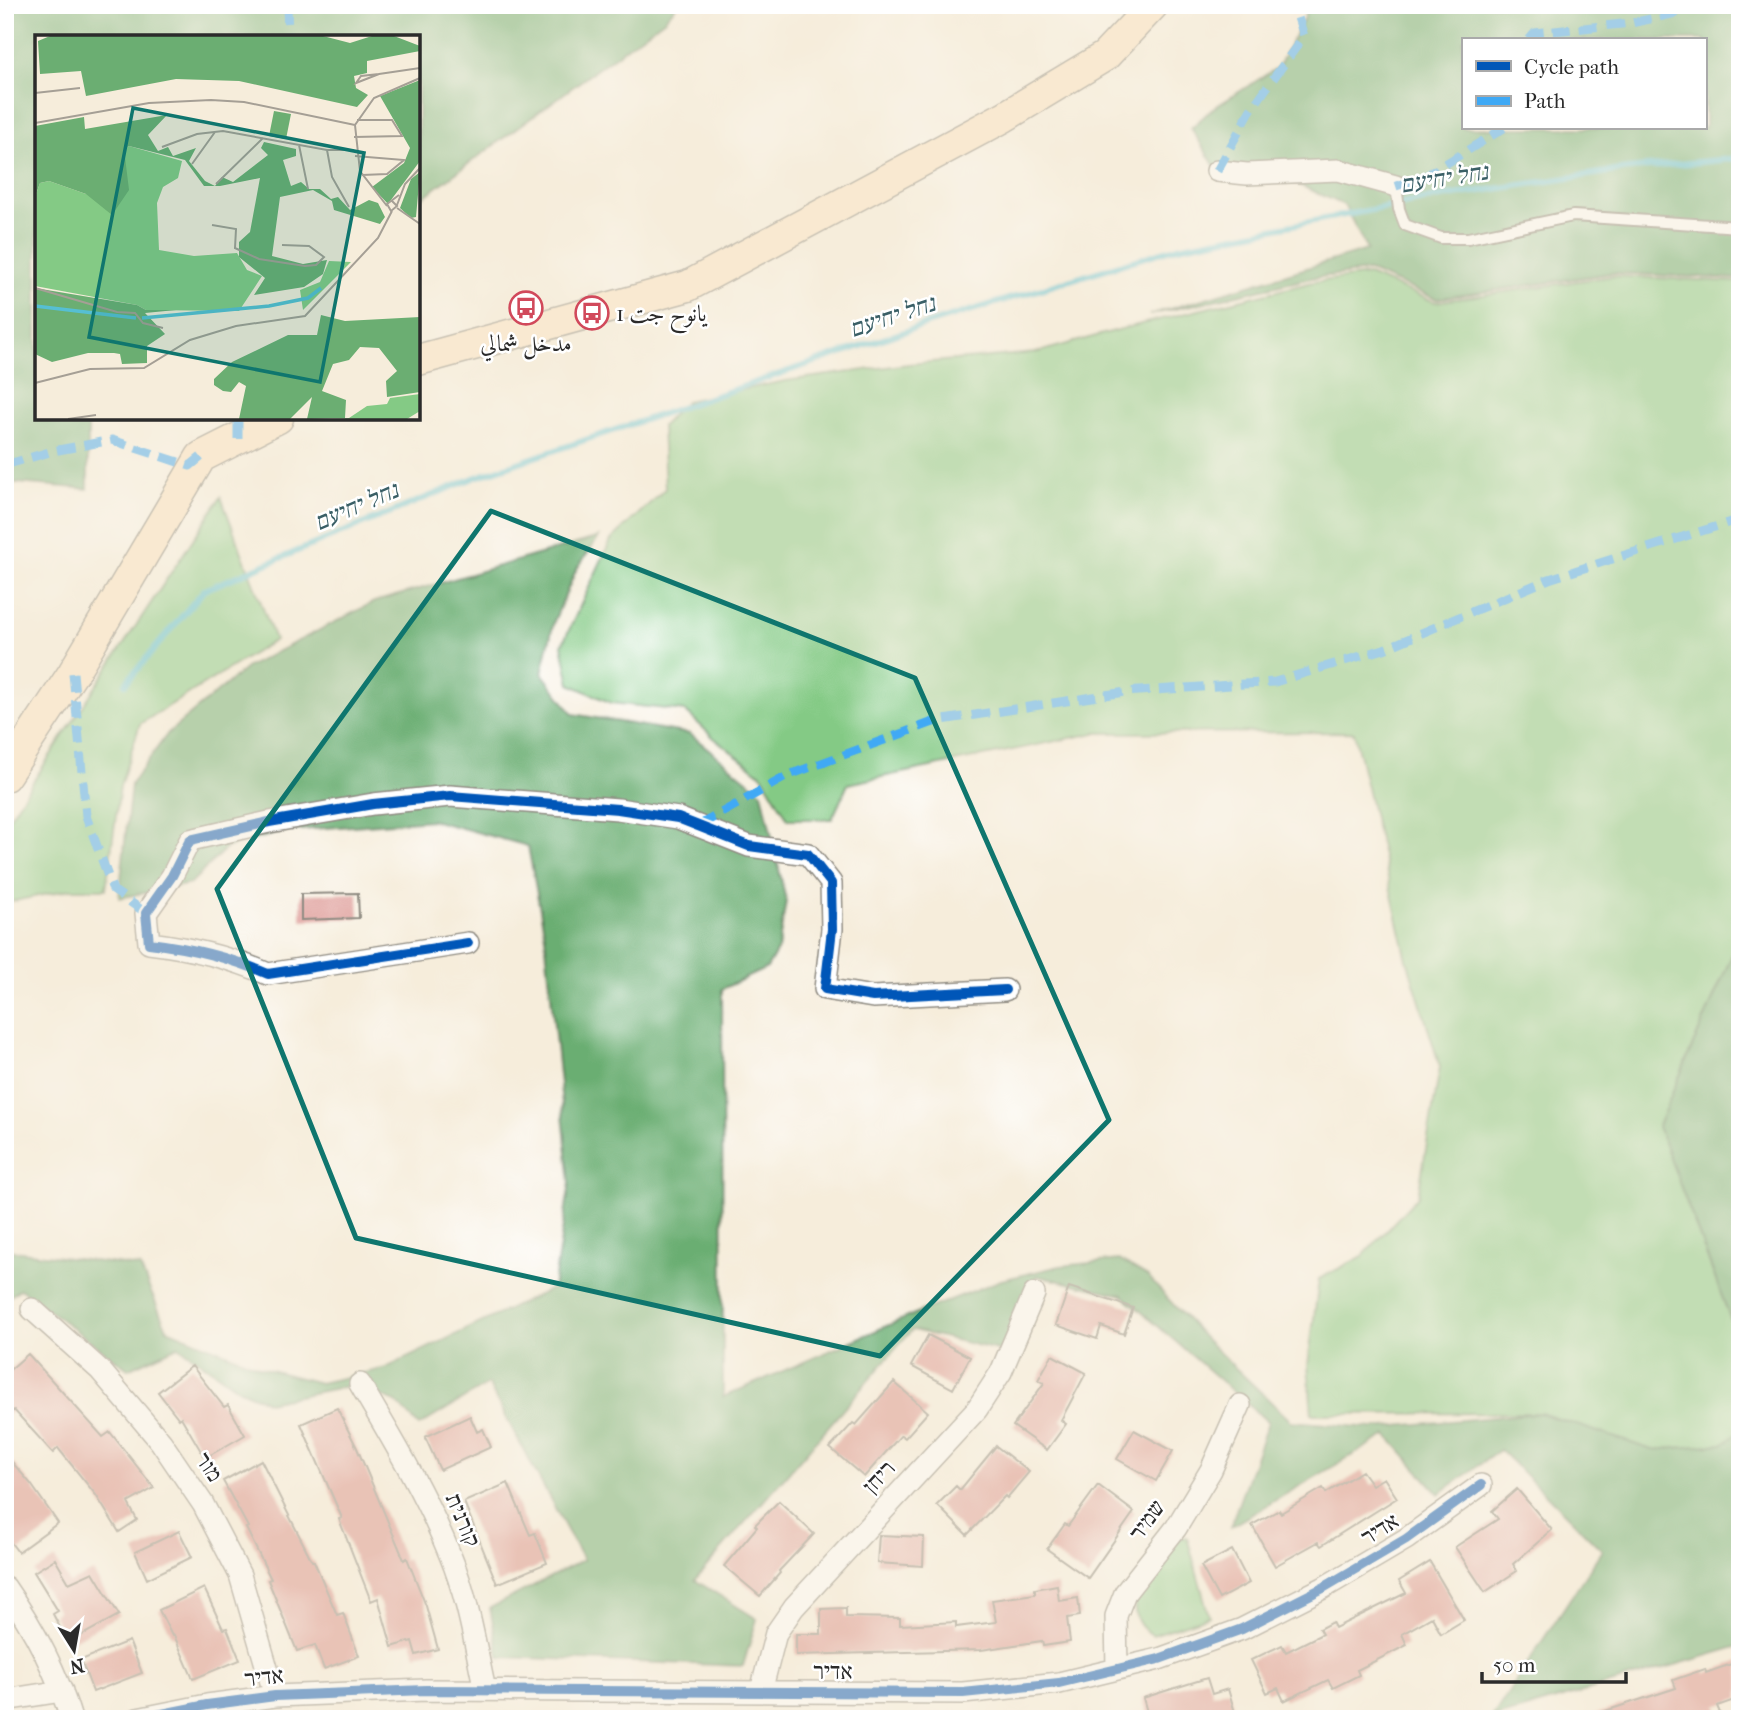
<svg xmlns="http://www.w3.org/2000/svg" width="1745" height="1724" viewBox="0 0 1745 1724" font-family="'IM FELL French Canon',Amiri,'Frank Ruhl Libre',serif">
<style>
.green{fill:#84ca85;stroke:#587a58;stroke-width:2}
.forest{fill:#6bae72;stroke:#4b6c4e;stroke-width:2;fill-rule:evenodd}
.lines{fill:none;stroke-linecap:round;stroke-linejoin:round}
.stream{stroke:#56bfd3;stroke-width:6}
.building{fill:#da908b}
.lane-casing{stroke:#908c83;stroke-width:14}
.street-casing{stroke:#908c83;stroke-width:24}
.secondary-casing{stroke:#908c83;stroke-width:33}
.lane{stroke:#fff;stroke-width:10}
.street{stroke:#fff;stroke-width:21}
.secondary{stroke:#fde5c5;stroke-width:30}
.quiet{stroke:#3fa9f5;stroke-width:9;stroke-dasharray:18 9;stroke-linecap:butt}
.cycleway-casing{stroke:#fff;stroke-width:15}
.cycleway{stroke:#0057b8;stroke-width:10}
.marked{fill:none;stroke:#0f766e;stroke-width:5;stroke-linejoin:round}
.labels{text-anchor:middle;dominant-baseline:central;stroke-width:5;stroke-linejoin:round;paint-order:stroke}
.poi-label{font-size:23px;fill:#2b2b2b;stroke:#fff;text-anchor:start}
.street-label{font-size:23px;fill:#2b2b2b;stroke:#fff}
.water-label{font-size:24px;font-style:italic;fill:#3a5f66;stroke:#fff}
.inset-river{fill:none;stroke:#56bfd3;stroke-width:3.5}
.inset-road{fill:none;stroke:#a59f95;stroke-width:2}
.view{fill:#0f766e;fill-opacity:0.15;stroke:#0f766e;stroke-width:3.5}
.inset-edge{fill:none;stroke:#2b2b2b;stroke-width:3.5}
</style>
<rect width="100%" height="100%" fill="#fff"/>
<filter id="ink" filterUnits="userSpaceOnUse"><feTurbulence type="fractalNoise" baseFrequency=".0143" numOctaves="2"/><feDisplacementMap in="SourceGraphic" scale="14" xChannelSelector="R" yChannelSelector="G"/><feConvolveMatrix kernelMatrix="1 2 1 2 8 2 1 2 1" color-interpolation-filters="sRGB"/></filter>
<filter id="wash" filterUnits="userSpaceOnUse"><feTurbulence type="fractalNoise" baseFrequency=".00686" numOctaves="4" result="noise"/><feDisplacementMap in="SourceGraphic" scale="28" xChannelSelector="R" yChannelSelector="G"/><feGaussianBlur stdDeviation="1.57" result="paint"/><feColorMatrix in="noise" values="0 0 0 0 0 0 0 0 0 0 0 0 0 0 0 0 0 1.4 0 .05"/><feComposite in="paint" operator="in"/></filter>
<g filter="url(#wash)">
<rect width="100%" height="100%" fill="#f6eddb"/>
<path class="green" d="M1368 275 1435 302 1613 276 1740 282V937L1658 1126 1731 1321 1740 1355V1430L1723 1444 1652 1450 1540 1413 1312 1414 1308 1365 1319 1279 1363 1256 1418 1196 1440 1067 1407 960 1354 732 1095 733 848 784 832 819H788L762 775 714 738 685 711 611 703 570 684 562 645 611 540 665 489 662 426 686 401 785 381 908 364 1035 353 1125 328 1313 282Z
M221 497 275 640 140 724 120 786 106 889H71L5 903V824Z
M1187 1537 1209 1616 1153 1635C1138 1628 1133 1614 1135 1598L1179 1538Z"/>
<path class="forest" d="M5 5H677L665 19 418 201V37H37V418H88V489L5 482Z
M1304 5H1740V279L1613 273 1436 299 1369 271 1312 278 1149 315 1367 250 1344 205 1297 184 1222 178 1191 128 1212 109 1278 67 1305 16ZM1463 40H1705V128H1463Z
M599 537 576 570 554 621 542 673 573 714 690 734 762 792 786 901 778 949 767 968 722 989 723 1397 912 1315 1001 1280 1060 1266 1119 1260 1148 1277 1205 1339 1291 1421 1373 1428 1540 1413 1652 1450 1723 1444 1740 1430V1646L1491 1719 1602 1550 1500 1450 1439 1494 1387 1435 1230 1527 1268 1422 1122 1295 1037 1276 1002 1351 912 1330 695 1580 757 1619 743 1666 499 1657 490 1608 583 1560 488 1384 419 1426 396 1402 353 1385 268 1402 240 1390 178 1346 128 1369 20 1289 5 1300V1250L140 1267 167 1329 263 1368 320 1383 386 1368 553 1288 570 1183 545 936 528 846 432 820 285 831 227 847 190 884 119 898 131 784 168 733 247 667 374 602Z
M1740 937V1355L1731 1320 1658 1126Z"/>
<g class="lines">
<path class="stream" d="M125 684 204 590 476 477 927 324 1178 247 1434 198 1629 169 1740 158"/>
</g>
<g id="blocks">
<path class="building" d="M358 893 359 918 301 920V894Z
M1069 1287 1133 1308 1124 1334 1101 1326 1097 1339 1056 1325Z
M928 1335 970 1357 953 1389 911 1366Z
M28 1354 103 1437 110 1432 154 1488 128 1503 137 1520 119 1532 96 1495 58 1448 53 1453 14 1410 5 1417V1374Z
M1052 1355 1086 1373 1061 1420 1066 1424 1047 1450 1013 1426 1044 1383 1038 1380Z
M192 1366 224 1407 228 1405 245 1435 205 1458 181 1417 179 1419 158 1392Z
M894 1382 928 1412 905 1438 901 1435 864 1477 830 1448 853 1423 856 1425Z
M337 1408 357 1448 404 1560 407 1558 426 1606 438 1649 416 1655 412 1641 392 1647 378 1598 371 1601 339 1519 342 1518 301 1424Z
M470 1416 477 1432 483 1429 491 1447 440 1470 425 1437Z
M1134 1430 1173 1451 1156 1481 1117 1459Z
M996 1446 1029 1472 1007 1498 1005 1496 967 1535 937 1505 956 1486 960 1490Z
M5 1454 31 1484 58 1523 18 1552 5 1535Z
M261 1460 312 1561H314L337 1615 343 1613 359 1656 324 1669 315 1645 297 1651 268 1580 271 1579 246 1528 248 1527 223 1481Z
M1362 1471 1372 1485 1384 1478 1397 1498 1321 1546 1318 1542 1275 1566 1252 1525 1279 1510 1281 1513 1323 1488 1326 1493Z
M508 1483 530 1535 535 1533 547 1563 497 1584 464 1502Z
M1098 1485 1134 1512 1088 1578 1047 1549 1065 1524 1068 1526Z
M1517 1489 1552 1530 1513 1564 1517 1571 1485 1592 1455 1547 1498 1519 1492 1511Z
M779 1501 814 1534 779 1571 780 1573 760 1596 724 1566 757 1527 755 1525Z
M179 1531 192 1557 147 1579 135 1552Z
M879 1535 924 1537 923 1566 877 1563Z
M1232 1550 1249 1583 1219 1599 1201 1566Z
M55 1559 69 1583 93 1572 119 1615 68 1643 53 1614 58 1611 34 1572Z
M1430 1562 1464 1620 1441 1634 1432 1617 1402 1634 1407 1645 1357 1670 1359 1675 1333 1688 1328 1680 1284 1701 1278 1688 1267 1693 1251 1660 1282 1645 1286 1652 1322 1634 1319 1629 1332 1622 1335 1628 1406 1593 1399 1581Z
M1057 1585 1059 1601 1078 1598 1080 1616 1067 1618 1070 1642 1043 1646 1042 1641 981 1650 796 1655V1634H821V1609L846 1608V1617L900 1618V1625L956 1622V1627L996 1622 992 1600 1035 1594V1589Z
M204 1588 223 1629 227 1628 240 1660 193 1679 174 1635 172 1636 159 1610Z
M129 1641 142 1673 93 1692 81 1660Z
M1740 1661V1698L1717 1706 1720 1713 1703 1719H1591L1590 1716 1676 1688 1673 1680 1705 1669 1706 1673Z
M1207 1678 1212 1694 1228 1689 1237 1719H1149L1143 1698Z"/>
</g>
</g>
<g filter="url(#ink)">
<use href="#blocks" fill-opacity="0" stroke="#908c83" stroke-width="2"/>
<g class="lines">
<defs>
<path id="lane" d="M1396 186 1399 209 1405 225 1441 238H1468L1573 216 1740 227"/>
<path id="street" d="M1217 171 1247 174 1338 170 1396 186
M468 943 268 974C229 957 191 948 149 943L146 913 172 876 190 840 269 822 373 804 450 796 618 809 678 818 749 846 808 854 831 883 832 929 825 989 873 997 1005 990
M32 1309 100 1370 161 1442 203 1504 240 1575 275 1696
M360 1384C393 1440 426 1495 450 1555 468 1598 475 1645 485 1690
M5 1587C33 1627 57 1672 71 1719
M1117 1669 1116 1616 1125 1593 1176 1528 1211 1470 1240 1405
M761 1691 776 1633 794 1607 977 1409 1001 1372 1034 1294
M5 1700 62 1691
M137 1719 207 1705 275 1696 426 1690 963 1693 1059 1683 1159 1659 1242 1629 1323 1588 1406 1539 1481 1485"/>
<path id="secondary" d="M418 360 688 286 1004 117 1105 56 1153 5
M5 776 73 673 201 457 278 418"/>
</defs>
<use href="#lane" class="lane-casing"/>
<use href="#street" class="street-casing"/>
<use href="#secondary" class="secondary-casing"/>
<use href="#lane" class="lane"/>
<use href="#street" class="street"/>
<use href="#secondary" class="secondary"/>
<path class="quiet" d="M287 5 288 37
M1529 40 1535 33 1632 23 1712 5
M1217 171 1250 111 1304 36 1294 5
M1396 186 1424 177 1504 128
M238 439V418
M5 465 53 451 112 440 190 466 201 457
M73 673 86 816 113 890 146 913
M698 826 789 775 936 721 1125 692 1275 682 1384 649 1549 579 1740 519"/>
<defs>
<path id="cycleway" d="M468 943 268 974C229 957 191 948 149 943L146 913 172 876 190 840 269 822 373 804 450 796 618 809 678 818 749 846 808 854 831 883 832 929 825 989 873 997 1005 990
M137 1719 207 1705 275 1696 426 1690 963 1693 1059 1683 1159 1659 1242 1629 1323 1588 1406 1539 1481 1485"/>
</defs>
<use href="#cycleway" class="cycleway-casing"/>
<use href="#cycleway" class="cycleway"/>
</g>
</g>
<path d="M0 0H1745V1724H0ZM491 511 915 678 1109 1120 880 1356 356 1238 217 889Z" fill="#f6eddb" fill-opacity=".55" fill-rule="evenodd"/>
<path class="marked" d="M491 511 915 678 1109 1120 880 1356 356 1238 217 889Z"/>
<defs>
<symbol id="bus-ring" viewBox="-11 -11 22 22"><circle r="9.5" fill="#fff" stroke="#d1495b" stroke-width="1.5"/><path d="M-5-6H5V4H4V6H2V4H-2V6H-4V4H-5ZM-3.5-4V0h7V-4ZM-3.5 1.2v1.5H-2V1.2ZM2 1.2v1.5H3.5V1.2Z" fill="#d1495b"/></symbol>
</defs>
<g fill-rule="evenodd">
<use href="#bus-ring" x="507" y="289" width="38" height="38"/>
<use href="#bus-ring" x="573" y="294" width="38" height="38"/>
</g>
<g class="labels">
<g class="poi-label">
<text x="616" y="313">يانوح جت 1</text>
<text x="526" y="343" text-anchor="middle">مدخل شمالي</text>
</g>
<g class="street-label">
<text transform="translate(209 1467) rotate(56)">מור</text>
<text transform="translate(879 1477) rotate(-47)">ריחן</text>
<text transform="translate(463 1520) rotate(67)">קורנית</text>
<text transform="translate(1147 1520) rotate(-54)">שמיר</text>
<text transform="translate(1380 1529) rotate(-32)">אדיר</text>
<text x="833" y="1671">אדיר</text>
<text transform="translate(264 1677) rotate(-6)">אדיר</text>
</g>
<g class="water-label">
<text transform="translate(1444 178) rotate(-9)">נחל יחיעם</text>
<text transform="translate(892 316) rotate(-18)">נחל יחיעם</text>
<text transform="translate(356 506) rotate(-23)">נחל יחיעם</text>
</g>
</g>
<g transform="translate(35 35)">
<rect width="385" height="385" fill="#f6eddb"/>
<path d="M94 111 147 126 143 143 128 152 122 168 124 215 159 221 202 218 212 235 227 241 204 276 111 275 102 270 0 251V162L5 148 14 146 51 159 90 127 89 114ZM294 226 316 227 268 275 265 255 285 247ZM385 359V376L372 384H297L314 383 332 371 352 369 355 363Z" fill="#84ca85"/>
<path d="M15 1H288L315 8 337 1H359L385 11V16L332 26V38L319 41 321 53 333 60 322 72 204 46 141 44 51 61 46 36 5 39 3 6ZM385 45V126L353 169 337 152 369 128 375 113 345 61ZM239 76 256 79 251 104 234 101ZM132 80 113 100 123 116 133 112 138 121 161 113 154 126 170 146 180 151 187 142 198 147 233 120 226 113 229 107 261 114V121L248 125 256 151 266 147 274 154H285L296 164 303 162 315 175 334 165 343 168 350 182 345 189 299 175 297 166 278 155 245 162 237 221 268 229 292 225 288 239 269 252 219 260 230 243 204 222V207L215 197 225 143 185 151H169L150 125 94 111 89 114 94 155 77 180 51 159 14 146 5 148 0 162V91L49 82 50 94ZM385 137 381 182 376 183 365 173 376 144ZM0 253 102 270 111 275H141L110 278 130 299 112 311V328L87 329 85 319 79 318H53L17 327 0 319ZM286 280 310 286 385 282V357L352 362 351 346 362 336 344 313 325 312 314 325 298 329 287 356 311 365 310 383 272 384 277 362 255 384H204L211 351 204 347 196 357 188 356 179 350V344L197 327 253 300H282Z" fill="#6bae72"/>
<path class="inset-river" d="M0 271 101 283M107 283 234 271 273 263 286 253"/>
<path class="inset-road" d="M344 39 321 48 326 41 344 39 385 33M0 58 45 53M0 88 114 68 176 65 209 67 320 90M319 102 367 101 357 85H322M264 110 273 154M127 112 162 99 188 96 292 115H319M292 115 297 142 314 172M320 121 369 125 352 139 327 140M157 129 180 97M181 149 228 103M357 166 362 171 356 176 352 169 364 160M362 170 370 149 385 133M352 171 325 136 320 90 339 63 385 43M362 173 385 189M177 190 201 194 200 213 224 224 270 231 281 230 289 222 274 211 247 210M0 253 82 277 100 278 108 288 128 293M0 348 55 334 109 333 155 305 201 291 270 281 343 203 357 176M33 384 61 380"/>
<path class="view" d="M98 73 329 118 285 347 54 302Z"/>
<rect width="385" height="385" class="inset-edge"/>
</g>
<rect width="1745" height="1724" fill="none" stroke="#fff" stroke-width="28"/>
<rect x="1462" y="38" width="245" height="91" fill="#ffffff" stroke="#aaaaaa" stroke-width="2"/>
<rect x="1476" y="61" width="35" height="10" fill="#0057b8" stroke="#aaaaaa" stroke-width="2"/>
<text x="1524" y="74" font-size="21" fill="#2b2b2b">Cycle path</text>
<rect x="1476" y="96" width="35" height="10" fill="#3fa9f5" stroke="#aaaaaa" stroke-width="2"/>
<text x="1524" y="108" font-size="21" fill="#2b2b2b">Path</text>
<g transform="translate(74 1650) rotate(169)" stroke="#ffffff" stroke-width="5" paint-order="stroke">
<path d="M0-5L12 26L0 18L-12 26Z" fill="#2b2b2b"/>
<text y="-10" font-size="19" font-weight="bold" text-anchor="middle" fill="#2b2b2b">N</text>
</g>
<path d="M1482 1672v10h144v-10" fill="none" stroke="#2b2b2b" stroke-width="3.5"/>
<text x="1493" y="1672" font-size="21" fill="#2b2b2b" stroke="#ffffff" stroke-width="5" paint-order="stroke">50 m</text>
</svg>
